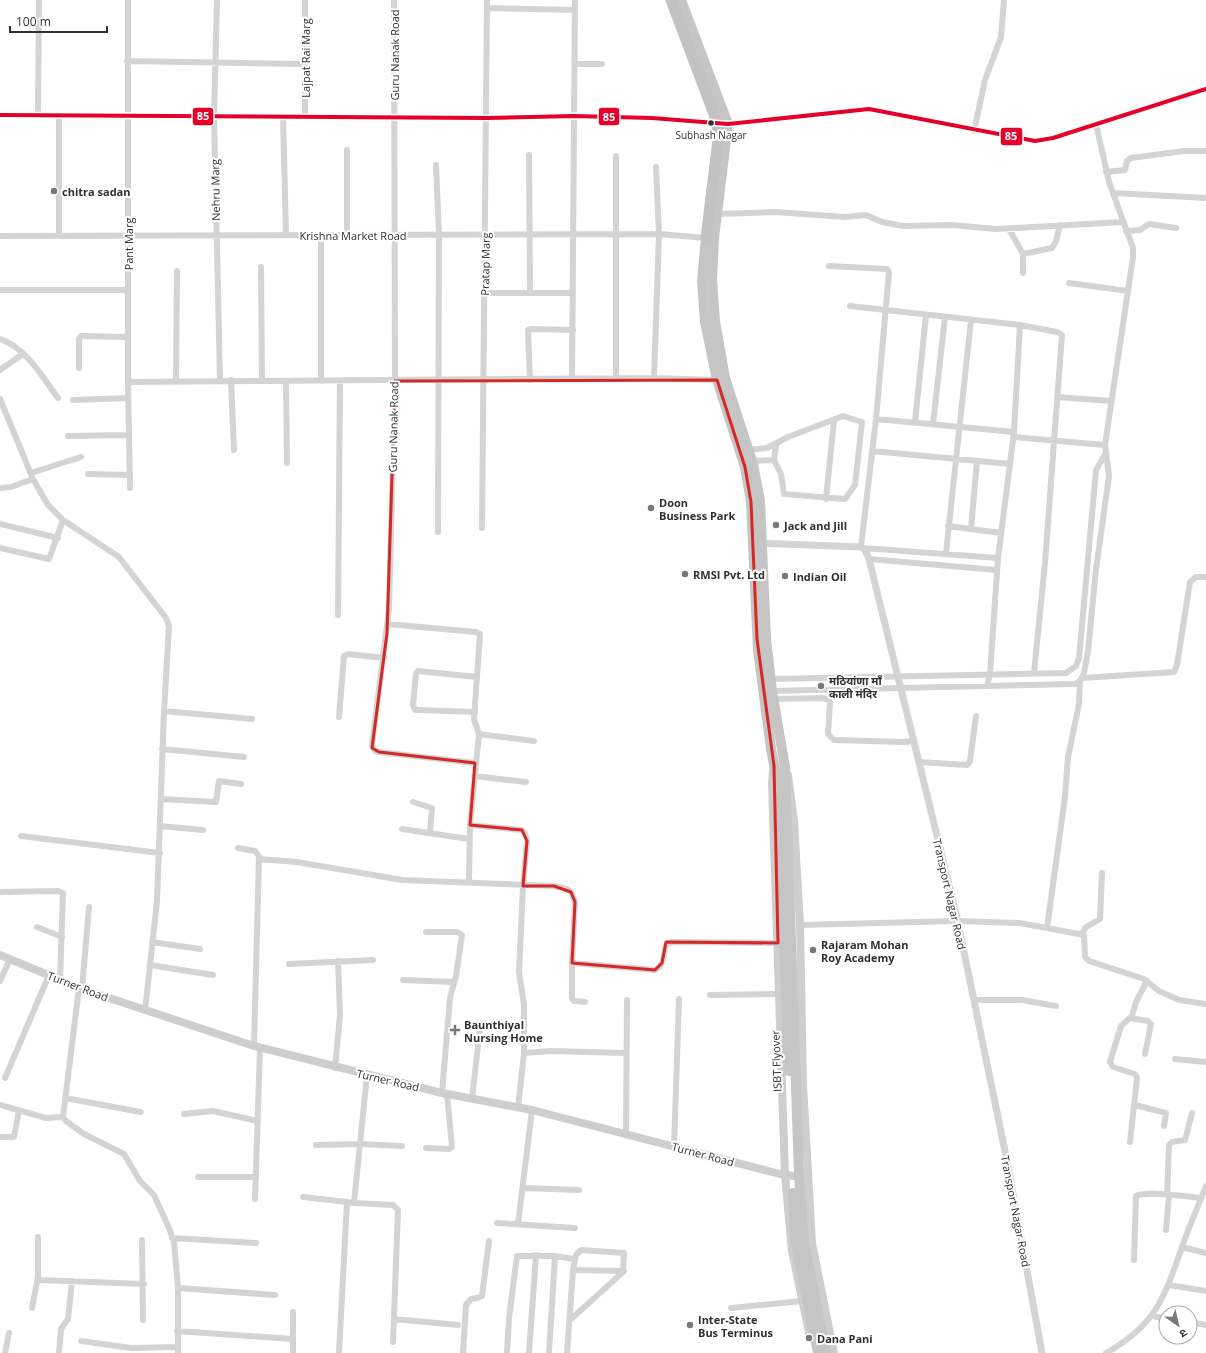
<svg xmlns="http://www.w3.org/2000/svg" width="1206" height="1353" viewBox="0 0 1206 1353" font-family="'Open Sans','Noto Sans Devanagari',sans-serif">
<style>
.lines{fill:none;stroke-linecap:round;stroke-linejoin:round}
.minor{stroke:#d4d4d4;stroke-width:6}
.tertiary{stroke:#d4d4d4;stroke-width:7}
.secondary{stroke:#cecece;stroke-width:8}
.trunk{stroke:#c5c5c5;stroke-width:10}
.motorway{stroke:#c2c2c2;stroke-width:11}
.bus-1-casing{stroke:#fff;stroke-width:7}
.bus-1{stroke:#e4002b;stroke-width:4}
.marked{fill:none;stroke:#d62828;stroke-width:3;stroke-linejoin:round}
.bus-dot{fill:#303030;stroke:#fff;stroke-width:1.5}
.poi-dot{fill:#787878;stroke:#fff;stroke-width:1.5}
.labels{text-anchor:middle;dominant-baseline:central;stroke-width:4;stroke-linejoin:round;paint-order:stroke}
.bus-label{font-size:10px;fill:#303030;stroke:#fff}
.street-label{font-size:11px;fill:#303030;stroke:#fff}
.poi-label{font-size:11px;font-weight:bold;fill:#303030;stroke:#fff;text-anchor:start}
.line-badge{stroke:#fff;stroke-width:1.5}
.badge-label{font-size:11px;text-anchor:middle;font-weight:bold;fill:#fff}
</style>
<rect width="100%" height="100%" fill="#fff"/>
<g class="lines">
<path class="minor" d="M128 0V382L130 488
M217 0 214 117 220 380
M394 0 395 381 389 609 372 745 375 751 379 752 475 763
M487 8 575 10
M127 61 305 64
M575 64H602
M0 115 487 118 574 116 652 118 728 124 869 109 1035 141 1053 138 1206 89
M38 115 39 0
M283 116 286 235
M305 116V0
M974 131 985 80 1001 37 1004 0
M347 150V236
M529 155 530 293
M436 165 439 235 438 532
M1106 172 1125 170 1127 161 1131 158 1184 151H1206
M1113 193 1206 198
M717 214 775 212 845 217 866 215 882 222 903 226 952 225 996 229 1123 222
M1009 229 1023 254 1052 248 1056 241 1060 225
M1126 231 1140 230 1149 224 1176 228
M59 234V116
M0 236 659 234 706 238
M829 266 887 269 889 272 876 419 861 547
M261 267 262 380
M1023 273V254
M1069 283 1128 291
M0 290H128
M485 293H573
M850 306 1020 325 1057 332 1062 335 1045 563 1034 673
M0 339C26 347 43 378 58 398
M79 368V339L81 336 128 337
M0 370 23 354
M654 378 659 234 656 167
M572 379 575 0
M616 379V156
M231 380 234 450
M530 380 528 330 532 329 573 330
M176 381 177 271
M286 381 287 463
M321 381V235
M128 382 654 378 717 380
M1057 397 1111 401
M0 399 33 479 48 505 63 520 119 557 166 618 169 626 164 711 157 901 145 1011
M73 400 128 398
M876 419 1014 432
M915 422 926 315
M933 424 945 317
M68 436 129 435
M1014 437 1105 445
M749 450 767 448 788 437 843 416 862 422 855 485 845 499 784 494 781 474 774 460 752 461
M872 451 1010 464
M774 460 776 445
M31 473 81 457
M88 474 130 475
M0 488 11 487 33 479
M826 499 834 420
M0 524 58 538
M948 526 1001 533
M482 528 487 0
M971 529 977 461
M0 548 49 559 63 520
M863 548 998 558
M946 553 971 320
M869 559 997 570
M338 615 340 381
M387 624 476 632 480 634 474 719 479 734 470 825 522 830 525 833 527 841 523 886 519 972 524 1005V1053L518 1108
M1082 678 1174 672 1177 665 1190 582 1196 577H1206
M771 679 1066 673 1076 666 1079 658 1096 470 1106 453
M987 686 990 674 998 558 1014 432 1020 325
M772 691 1075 684 1080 681
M773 699 823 698 828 700 830 702 828 734 834 740 903 742 914 741
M164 711 252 719
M475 712 418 710H415L413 705 416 674 418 671 477 677
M339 717 344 656 348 654 384 658
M479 734 534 741
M162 749 244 757
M919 762 967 765 970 761 976 716
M474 776 526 782
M161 799 216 802 219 781 241 784
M413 802 432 808 430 833
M160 826 203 830
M402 829 469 839
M21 836 160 853
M238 848 255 851 259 856 254 1046
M259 859 297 862 402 880 554 886 567 889 571 892 575 902 572 963
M469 882 470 825
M0 892 58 891 63 893 60 980
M800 925 957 921 1019 923 1047 928 1065 797 1068 757 1079 704 1080 681 1084 673 1088 651 1096 569 1109 476 1105 445 1133 257V248L1109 182 1096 124
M37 927 62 937
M1047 928 1084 935 1085 957 1089 961 1144 979 1159 991 1179 1000 1206 1004
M426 932H457L462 935 456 976 450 998 442 1093
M1082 934 1086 927 1100 919 1102 873
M152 942 200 949
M289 964 373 960
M150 965 213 975
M403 980 454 982
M0 981 10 959
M79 988 63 1117 66 1121 84 1134 124 1154 140 1181 154 1195 169 1228 174 1242 178 1288V1353
M82 989 89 907
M710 995 780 994
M974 1000H1022L1056 1006
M585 1002 574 1001 572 998V963L655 970C665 966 663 953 666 945L671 942 778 943
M1130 1018 1148 1021 1151 1024 1145 1054
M524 1053 551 1051 625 1053
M1175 1059 1206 1062
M335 1068 340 1015 338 961
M367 1075 354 1203 393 1205 398 1210 393 1342
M5 1078 49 975
M65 1098 141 1112
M472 1099 480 1028
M0 1105 46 1118 63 1117
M1135 1105 1166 1113 1164 1126
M184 1114 213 1111 258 1121
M626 1135 627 1000
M0 1137H14L19 1111
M1130 1142 1137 1078 1135 1074 1113 1067 1110 1062 1121 1026 1132 1016 1136 1002 1147 981
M316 1145 361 1144 402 1146
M674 1147 679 999
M426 1148 449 1149 452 1147 447 1094
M198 1177H256
M523 1188 579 1190
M1167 1195 1169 1145 1172 1142 1185 1140 1192 1113
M303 1197 347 1202
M255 1199 260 1048
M497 1223 575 1228
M518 1224 532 1110
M1166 1230 1169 1195
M38 1237V1276L40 1280 144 1284
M172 1238 256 1243
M142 1240 143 1320
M1182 1247 1206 1253
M1134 1260 1136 1196C1148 1190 1187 1197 1201 1198
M573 1270 624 1271
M1169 1285 1206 1291
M178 1288 275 1295
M32 1308 38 1277
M731 1308 802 1301
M1153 1316 1166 1319
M394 1319 458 1325
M1190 1322 1206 1325
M177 1331 293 1339V1312
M81 1341 131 1348 178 1347
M5 1353 9 1333
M59 1353 61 1329 68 1319 72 1281
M293 1353V1339
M339 1353 347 1202 354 1203
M463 1353 466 1305 471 1299 477 1298 482 1296 489 1241
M507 1353 509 1318 517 1256H555L574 1259
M529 1353 536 1255
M549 1353 555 1256
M567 1353 573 1270 576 1255 581 1250 624 1253 623 1272 570 1320
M1106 1353C1156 1325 1164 1298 1182 1247 1189 1226 1198 1207 1206 1186"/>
<path class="tertiary" d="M757 543 861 547 865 550 869 559 956 913 1007 1161 1042 1353"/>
<path class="secondary" d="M773 771 772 783 785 1175 792 1251 810 1337
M788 775 794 821 800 925 803 1085 812 1243 834 1353
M0 955 82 989 254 1046 442 1093 532 1110 780 1174 807 1178"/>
<path class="trunk" d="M681 0 728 124 714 238 712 280 715 321 725 378 753 464 760 501 766 639 772 691 785 767 799 1174 804 1242 826 1353
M706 238 702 281 705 322 717 380 745 467 751 502 758 650 771 749 778 785 789 1071
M793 1193 796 1245 818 1353"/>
<path class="motorway" d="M671 0 717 122 718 140 706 238"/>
<defs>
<path id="bus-1" d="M0 115 487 118 574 116 652 118 728 124 869 109 1035 141 1053 138 1206 89"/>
</defs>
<use href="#bus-1" class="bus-1-casing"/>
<use href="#bus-1" class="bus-1"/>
</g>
<path class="marked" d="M717 380 745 467 751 502 757 639 774 766 778 943 666 942 662 963 655 970 572 963 575 902 571 892 554 886H523L527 841 522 830 470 825 475 763 379 752 372 748 387 633 395 381Z"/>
<circle class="bus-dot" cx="711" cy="123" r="3.5"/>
<g class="poi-dot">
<circle cx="54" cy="191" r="4"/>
<circle cx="651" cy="508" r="4"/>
<circle cx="776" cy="525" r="4"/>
<circle cx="685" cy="574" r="4"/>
<circle cx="785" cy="576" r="4"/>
<circle cx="821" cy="686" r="4"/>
<circle cx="813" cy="950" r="4"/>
<path d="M453 1024h4v4h4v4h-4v4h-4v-4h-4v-4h4z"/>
<circle cx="690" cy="1325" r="4"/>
<circle cx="809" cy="1338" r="4"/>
</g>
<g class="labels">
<g class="bus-label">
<text x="711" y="135">Subhash Nagar</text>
</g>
<g class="street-label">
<text transform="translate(394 55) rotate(-90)">Guru Nanak Road</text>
<text transform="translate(305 58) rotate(-90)">Lajpat Rai Marg</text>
<text transform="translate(215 190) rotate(-91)">Nehru Marg</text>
<text x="353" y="235">Krishna Market Road</text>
<text transform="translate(128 244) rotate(-90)">Pant Marg</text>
<text transform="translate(485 264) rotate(-89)">Pratap Marg</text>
<text transform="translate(393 427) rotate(-89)">Guru Nanak Road</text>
<text transform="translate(950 894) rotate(77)">Transport Nagar Road</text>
<text transform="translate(78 986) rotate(21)">Turner Road</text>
<text transform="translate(776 1061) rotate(-92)">ISBT Flyover</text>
<text transform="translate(388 1080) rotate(13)">Turner Road</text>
<text transform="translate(703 1154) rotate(15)">Turner Road</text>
<text transform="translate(1016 1211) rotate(79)">Transport Nagar Road</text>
</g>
<g class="poi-label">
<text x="62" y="191">chitra sadan</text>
<text x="659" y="502">Doon<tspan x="659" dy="13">Business Park</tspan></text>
<text x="784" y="525">Jack and Jill</text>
<text x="693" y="574">RMSI Pvt. Ltd</text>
<text x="793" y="576">Indian Oil</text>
<text x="829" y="680">मठियांणा माँ<tspan x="829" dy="13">काली मंदिर</tspan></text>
<text x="821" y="944">Rajaram Mohan<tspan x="821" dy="13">Roy Academy</tspan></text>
<text x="464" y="1024">Baunthiyal<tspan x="464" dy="13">Nursing Home</tspan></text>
<text x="698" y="1319">Inter-State<tspan x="698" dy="13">Bus Terminus</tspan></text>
<text x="817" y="1338">Dana Pani</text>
</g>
</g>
<g class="line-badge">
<rect x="192" y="107" width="22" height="19" rx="4" fill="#e4002b"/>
<rect x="598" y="107" width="22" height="19" rx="4" fill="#e4002b"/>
<rect x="1000" y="127" width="23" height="19" rx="4" fill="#e4002b"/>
</g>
<g class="badge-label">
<text x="203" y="120">85</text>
<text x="609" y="121">85</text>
<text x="1011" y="140">85</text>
</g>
<g transform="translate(1178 1325) rotate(146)"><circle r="19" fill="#ffffff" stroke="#acacac"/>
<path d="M0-3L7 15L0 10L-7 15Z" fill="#787878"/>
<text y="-6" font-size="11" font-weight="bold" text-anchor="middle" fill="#303030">उ</text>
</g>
<path d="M10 26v6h97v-6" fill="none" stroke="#303030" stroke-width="2"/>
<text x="16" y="26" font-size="12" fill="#303030" stroke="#ffffff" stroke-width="3" paint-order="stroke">100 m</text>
</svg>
